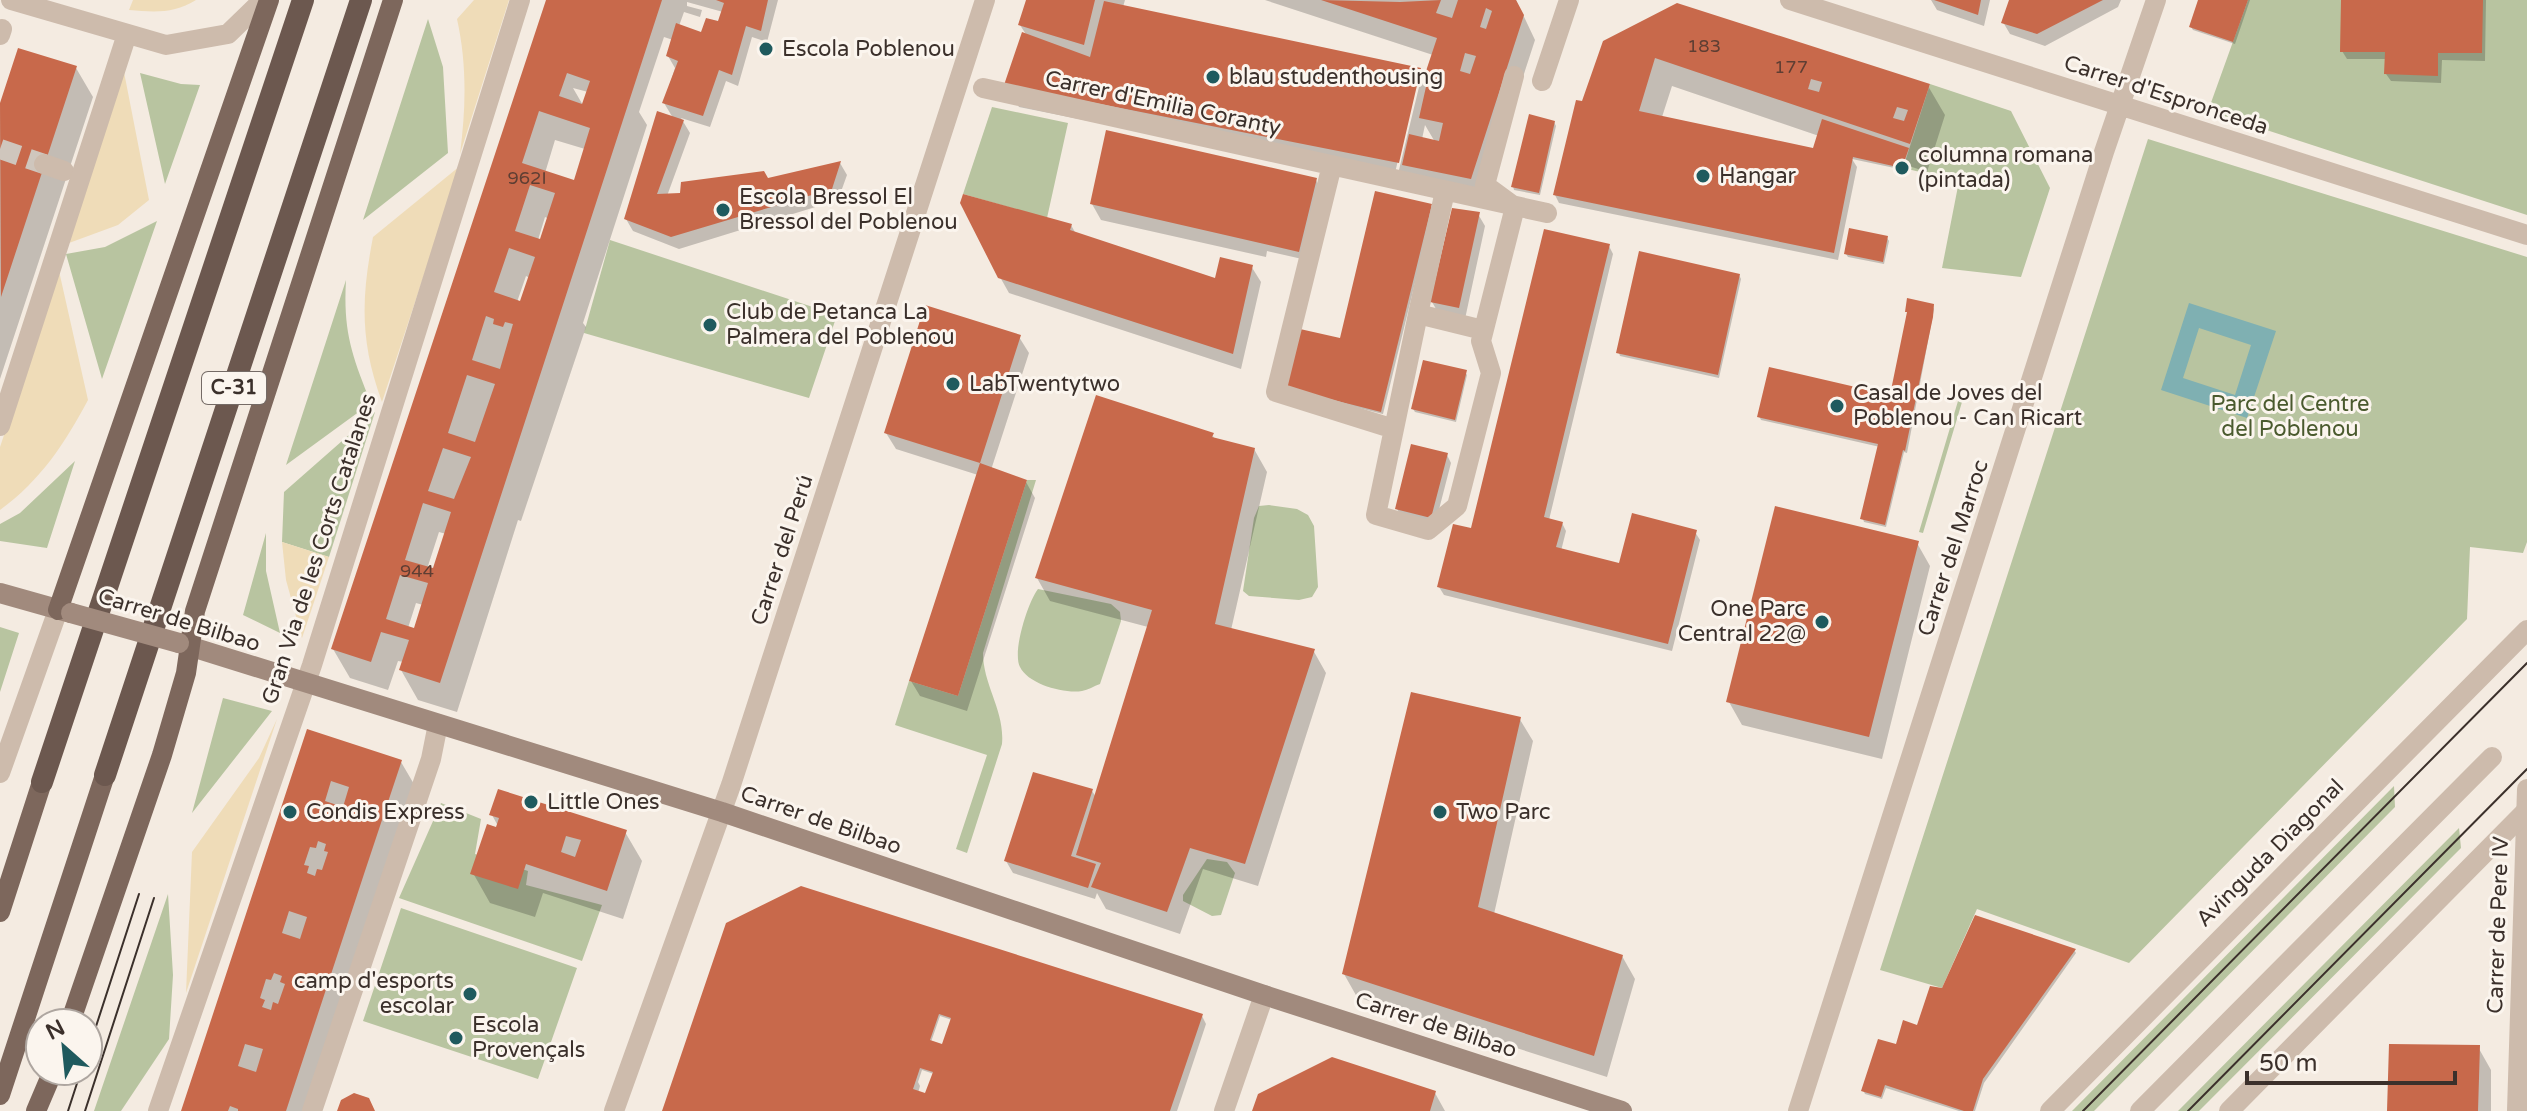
<svg xmlns="http://www.w3.org/2000/svg" width="2527" height="1111" viewBox="0 0 2527 1111" font-family="'Varela Round',sans-serif">
<style>
.green{fill:#b8c4a0}
.sand{fill:#efdcb8}
.water{fill:#7fb0b2;fill-rule:evenodd}
.shadow{fill:#0003;fill-rule:evenodd}
.building{fill:#c8694b;fill-rule:evenodd}
.lines{fill:none;stroke-linecap:round;stroke-linejoin:round}
.pedestrian-tunnel{stroke:#cfc6bd;stroke-width:20;stroke-dasharray:20 10;stroke-linecap:butt}
.pedestrian{stroke:#cdbbac;stroke-width:20}
.minor{stroke:#cdbbac;stroke-width:20}
.tertiary{stroke:#cdbbac;stroke-width:20}
.secondary{stroke:#a18a7d;stroke-width:20}
.primary{stroke:#7d675c;stroke-width:20}
.trunk{stroke:#6c584f;stroke-width:22}
.tram{stroke:#3b302b;stroke-width:2}
.secondary-bridge{stroke:#a18a7d;stroke-width:20}
.poi-dot{fill:#1f5a5e;stroke:#fbf5ee;stroke-width:3}
.labels{text-anchor:middle;dominant-baseline:central;stroke-width:6;stroke-linejoin:round;paint-order:stroke}
.number-label{font-size:18px;fill:#5e3e33}
.shield{fill:#fbf5ee;stroke:#756b66;stroke-width:2}
.shield-label{font-size:20px;font-weight:bold;fill:#3b302b}
.poi-label{font-size:22px;fill:#3b302b;stroke:#fbf5ee;text-anchor:start}
.street-label{font-size:22px;fill:#3b302b;stroke:#fbf5ee}
.park-label{font-size:22px;fill:#4a5a2e;stroke:#fbf5ee}
</style>
<rect width="100%" height="100%" fill="#f4ebe1"/>
<path class="green" d="M2248 0H2527V215L2208 111Z
M428 19 443 67 448 153 363 220Z
M140 73 181 84 200 85 165 184Z
M1930 84 2011 111 2050 188 2021 277 1942 268 1959 181 1903 168Z
M992 107 1068 123 1047 218 963 194Z
M2148 139 2527 257V542L2523 553 2470 547 2467 619 2129 963 1977 909 1942 988 1880 970Z
M157 221 102 379 66 254 105 247Z
M610 240 837 315 809 398 584 333Z
M346 280C343 332 352 356 371 403L286 465Z
M1958 401 1962 402 1923 533 1919 532Z
M375 412 329 557 282 542 284 492Z
M75 461 47 548 0 541V524L20 513Z
M1027 480H1036L983 653C983 685 1005 711 1002 744L967 853 956 849 987 755 895 725 909 681 958 696Z
M1269 505 1297 509 1308 515 1314 526 1318 587 1312 597 1299 600 1249 596 1243 591 1254 518 1259 506Z
M266 533V571L280 633 243 615Z
M1038 589 1111 604 1120 612 1121 621 1100 684C1094 686 1088 690 1082 691 1064 694 1028 684 1020 667 1012 652 1028 602 1038 589Z
M0 627 19 633 0 692Z
M223 698 272 711 192 813Z
M2394 786 2395 807 2094 1111H2072Z
M441 803 481 819 475 854 528 871 526 885 602 905 582 961 399 898Z
M2459 828 2461 848 2199 1111H2178Z
M1207 859 1227 862 1235 873 1221 915 1212 916 1183 901V895Z
M168 894 173 975 169 1039 121 1111H94Z
M401 908 577 968 538 1079 363 1021Z"/>
<path class="sand" d="M133 0H196C174 14 154 12 129 10Z
M474 0H509L460 154C466 108 467 64 457 19Z
M123 67 149 200 118 225 69 243Z
M460 166 382 402C360 342 361 299 373 237Z
M59 271 88 400C65 443 41 480 0 510V447Z
M282 542 329 557 302 638 286 580Z
M277 719 186 993 192 852 259 758Z"/>
<path class="water" d="M2189 303 2276 331 2247 418 2161 390ZM2199 328 2251 345 2235 395 2183 378Z"/>
<path class="shadow" d="M548 0H778L767 42 752 37 738 86 726 81 710 127 681 118 690 133 667 196 767 180 840 163 847 175 838 200 679 249 633 231 626 219 673 118 664 103 675 68 668 56 673 40 664 37 639 112 647 125 583 323 586 327 521 521 518 520 457 712 418 700 401 670 404 662 398 661 388 690 350 678 333 649ZM687 2 723 12 719 23 702 34 679 26 684 12 700 17 702 10 687 6ZM573 88 588 92 584 107ZM555 140 585 149 575 183 545 173ZM545 217 549 219 542 241 538 240ZM526 276 530 278 522 303 517 302ZM439 532 446 534 434 571 427 569ZM416 603 423 605 415 630 408 628Z
M1028 0H1125L1123 7 1420 70 1425 79 1433 55 1265 0H1516L1535 40 1483 200 1019 107 1006 85 1027 36 1020 25ZM1415 87H1419L1398 174 1395 173ZM1425 125 1435 142 1422 139Z
M1931 0H1990L1984 26 1937 10Z
M2011 0H2121L2118 7 2045 46 2010 34 2003 22Z
M2200 0H2250L2235 44 2193 30 2191 27Z
M2343 0H2486L2485 61 2442 60 2441 83 2391 81 2386 74 2387 59H2347L2342 51Z
M1605 43 1928 86 1945 115 1927 172 1906 165 1904 170 1852 159 1857 167 1838 260 1559 203 1555 195ZM1672 86 1819 136 1814 150 1662 117Z
M19 50 76 68 93 97 0 379V110Z
M1554 122 1556 126 1540 195 1514 190 1513 186Z
M1316 180 1320 188 1302 259 1267 251 1266 257 1101 220 1092 204Z
M1431 206 1433 209 1383 414 1290 391 1341 340Z
M1478 214 1485 226 1465 319 1439 314 1432 302Z
M1071 225 1076 234 1216 280 1251 266 1261 282 1241 369 1009 293 1000 277Z
M1887 238 1889 241 1884 264 1848 257 1846 254Z
M1609 246 1613 254 1549 520 1562 523 1566 531 1561 551 1621 566 1695 532 1700 540 1672 651 1444 595 1439 587 1472 531Z
M1739 275 1741 279 1719 378 1620 356 1619 353Z
M1932 306 1934 309 1907 453 1904 452 1886 527 1864 522 1863 519 1880 447 1761 420 1759 416 1891 397 1908 314 1907 311Z
M1019 337 1029 353 991 470 1026 482 1035 498 967 711 920 696 911 681 978 475 896 449 886 433Z
M1465 372 1467 375 1456 422 1415 412 1413 409Z
M1212 434 1215 440 1254 449 1267 472 1231 630 1313 650 1326 673 1258 886 1203 869 1180 934 1106 909 1097 893 1095 899 1013 873 1006 861 1092 791 1096 797 1148 627 1050 601 1037 578Z
M1447 455 1451 463 1435 525 1401 516 1397 509Z
M1917 543 1930 566 1882 759 1742 725 1729 702Z
M1519 718 1533 741 1494 914 1622 956 1635 979 1607 1077 1357 997 1344 974Z
M308 732 401 762 418 791 312 1111H183Z
M492 815 625 832 642 861 623 919 543 893 535 917 490 903 473 873 498 826Z
M728 925 1202 1016 1206 1024 1177 1111H665ZM940 1016 952 1020 942 1049 931 1042ZM922 1070 934 1074 927 1096 918 1093 920 1086 918 1082Z
M2074 950 2076 953 1984 1083 1975 1111H1959L1886 1088 1882 1099 1865 1094 1863 1090 1897 1047 1918 1027 1943 990Z
M2478 1047 2491 1070V1111H2389Z
M1435 1093 1445 1111H1255Z"/>
<path class="building" d="M546 0H662L440 683 399 670 409 640 381 632 371 662 331 649ZM567 73 590 81 582 104 559 96ZM539 111 590 128 574 180 522 163ZM530 185 555 193 540 239 515 231ZM509 248 535 257 520 301 494 292ZM486 316 494 319 493 324 503 327 505 322 513 324 500 369 472 360ZM467 375 495 384 475 442 448 433ZM443 448 471 457 454 499 428 491ZM423 503 451 512 433 568 405 560ZM400 575 428 583 414 628 386 619Z
M716 0H768L761 31 746 26 732 75 719 70 703 116 662 103 678 61 666 56 676 23 701 32 706 18 718 21 724 3Z
M1026 0H1095L1084 45 1018 25Z
M1321 0 1400 2 1441 0 1436 13 1452 18 1458 0H1516L1524 15 1471 179 1402 165 1409 134 1439 141 1443 123 1419 118 1428 78 1424 77 1437 38ZM1486 8 1492 11 1486 29 1480 27ZM1465 53 1476 56 1470 74 1460 71Z
M1934 0H1981L1978 15Z
M2009 0H2103L2037 34 2001 23Z
M2198 0H2248L2233 42 2189 27Z
M2341 0H2483L2482 53H2438V76L2384 74 2385 52H2340Z
M1104 1 1421 68 1399 163 1004 85 1022 32 1090 57Z
M1677 3 1930 84 1910 144 1655 58 1639 111 1813 148 1822 119 1909 148 1902 168 1853 157 1834 253 1553 195 1576 100 1582 101 1603 41ZM1811 79 1822 82 1819 92 1808 89ZM1897 107 1908 110 1904 121 1893 118Z
M18 48 77 66 1 297 0 103Z
M657 111 684 120 657 194 680 193 681 182 764 171 768 178 841 161 832 189 671 237 624 219Z
M1529 114 1555 121 1539 193 1511 187Z
M1106 130 1317 178 1299 252 1090 204Z
M1375 191 1432 204 1381 412 1286 388 1300 329 1340 338Z
M963 194 1072 224 1070 230 1215 278 1220 257 1253 265 1233 354 998 278 960 203Z
M1452 208 1480 212 1459 308 1430 302Z
M1849 228 1888 236 1883 262 1844 254Z
M1544 229 1610 244 1544 517 1563 522 1556 547 1619 563 1632 513 1697 530 1668 644 1437 587 1453 524 1471 528Z
M1639 251 1740 274 1718 375 1616 353Z
M1907 298 1934 304 1933 317 1905 451 1903 450 1885 525 1860 519 1878 444 1757 417 1769 367 1890 395 1907 312H1905Z
M925 305 1021 335 980 463 1027 480 958 696 909 681 980 463 884 433Z
M1423 360 1467 370 1455 420 1411 409Z
M1096 395 1214 433 1212 437 1255 448 1215 624 1315 649 1245 864 1190 848 1167 912 1091 887 1101 863 1076 855 1152 610 1035 578Z
M1411 444 1448 453 1431 518 1395 509Z
M1775 506 1919 541 1869 737 1726 702Z
M1411 692 1521 717 1478 907 1623 955 1594 1056 1342 974Z
M307 729 402 760 364 874 286 1111H238V1109L230 1106 228 1111H181ZM331 781 349 787 343 807 325 801ZM318 841 326 844 324 851 328 852 322 870 317 869 315 876 307 873 309 866 304 865 310 847 316 848ZM289 911 307 917 300 939 282 933ZM274 973 282 976 280 982 285 984 278 1004 273 1002 271 1010 262 1007 265 1000 260 998 266 979 271 980ZM245 1044 263 1049 256 1072 238 1066Z
M1033 772 1093 789 1071 856 1096 864 1088 888 1004 861Z
M498 789 627 830 607 891 526 864 518 889 470 874 487 824 496 827 499 818 489 815ZM566 836 581 840 575 857 561 852Z
M801 886 1203 1014 1170 1111H662L726 923ZM939 1014 951 1018 942 1044 930 1040ZM920 1068 933 1072 925 1093 913 1089Z
M1975 915 2076 949 1983 1079 1973 1111H1964L1885 1085 1881 1097 1861 1091 1878 1039 1896 1044 1903 1020 1917 1025 1930 986 1942 988Z
M2389 1044 2480 1045 2478 1111H2387Z
M1332 1057 1436 1091 1430 1111H1252L1258 1094Z
M354 1093 369 1098 375 1111H337L341 1100Z"/>
<g class="lines">
<path class="pedestrian-tunnel" d="M0 149 44 164"/>
<path class="pedestrian" d="M0 35 2 29
M983 88 1547 213
M44 164 64 171
M1332 165 1276 392 1394 429
M1418 314 1445 191
M1483 330 1418 314 1376 515 1428 530 1457 506 1491 373 1481 341 1515 207 1485 185 1514 76
M2140 1111 2492 757"/>
<path class="minor" d="M11 0 166 45 228 34 263 0
M1790 0 2527 235
M1542 81 1569 0
M0 426 127 34
M0 773 58 610
M158 1111 312 665 520 0
M312 1111 431 759 438 724
M614 1111 731 785 985 0
M1224 1111 1264 995
M1798 1111 2104 152 2156 0
M2517 1111 2527 789"/>
<path class="tertiary" d="M2050 1111 2527 630
M2229 1111 2527 810"/>
<path class="secondary" d="M0 593 71 613
M179 643 722 812 1264 995 1622 1111"/>
<path class="primary" d="M58 610 269 0
M0 912 42 782
M70 1023 162 755 186 673 195 611 393 0
M0 1095 105 775
M36 1111 53 1071"/>
<path class="trunk" d="M105 775 361 0
M42 782 303 0"/>
<path class="tram" d="M88 1051 139 894
M68 1111 81 1071
M85 1111 154 898
M2083 1111 2527 663
M2188 1111 2527 769"/>
<path class="secondary-bridge" d="M71 613 179 643"/>
</g>
<g class="poi-dot">
<circle cx="766" cy="49" r="8"/>
<circle cx="1213" cy="77" r="8"/>
<circle cx="1902" cy="168" r="8"/>
<circle cx="1703" cy="176" r="8"/>
<circle cx="723" cy="210" r="8"/>
<circle cx="710" cy="325" r="8"/>
<circle cx="953" cy="384" r="8"/>
<circle cx="1837" cy="406" r="8"/>
<circle cx="1822" cy="622" r="8"/>
<circle cx="531" cy="802" r="8"/>
<circle cx="290" cy="812" r="8"/>
<circle cx="1440" cy="812" r="8"/>
<circle cx="470" cy="994" r="8"/>
<circle cx="456" cy="1038" r="8"/>
</g>
<g class="labels">
<g class="number-label">
<text x="1704" y="46">183</text>
<text x="1791" y="67">177</text>
<text x="527" y="178">962I</text>
<text x="417" y="571">944</text>
</g>
<rect class="shield" x="202" y="372" width="64" height="32" rx="6"/>
<g class="shield-label">
<text x="234" y="388">C-31</text>
</g>
<g class="poi-label">
<text x="782" y="49">Escola Poblenou</text>
<text x="1229" y="77">blau studenthousing</text>
<text x="1918" y="155">columna romana<tspan x="1918" dy="25">(pintada)</tspan></text>
<text x="1719" y="176">Hangar</text>
<text x="739" y="197">Escola Bressol El<tspan x="739" dy="25">Bressol del Poblenou</tspan></text>
<text x="726" y="312">Club de Petanca La<tspan x="726" dy="25">Palmera del Poblenou</tspan></text>
<text x="969" y="384">LabTwentytwo</text>
<text x="1853" y="393">Casal de Joves del<tspan x="1853" dy="25">Poblenou - Can Ricart</tspan></text>
<text x="1806" y="609" text-anchor="end">One Parc<tspan x="1806" dy="25">Central 22@</tspan></text>
<text x="547" y="802">Little Ones</text>
<text x="306" y="812">Condis Express</text>
<text x="1456" y="812">Two Parc</text>
<text x="454" y="981" text-anchor="end">camp d'esports<tspan x="454" dy="25">escolar</tspan></text>
<text x="472" y="1025">Escola<tspan x="472" dy="25">Provençals</tspan></text>
</g>
<g class="street-label">
<text transform="translate(2166 95) rotate(18)">Carrer d'Espronceda</text>
<text transform="translate(1163 103) rotate(12)">Carrer d'Emilia Coranty</text>
<text transform="translate(1953 548) rotate(-72)">Carrer del Marroc</text>
<text transform="translate(319 549) rotate(-72)">Gran Via de les Corts Catalanes</text>
<text transform="translate(782 550) rotate(-72)">Carrer del Perú</text>
<text transform="translate(179 620) rotate(17)">Carrer de Bilbao</text>
<text transform="translate(821 820) rotate(19)">Carrer de Bilbao</text>
<text transform="translate(2270 853) rotate(-45)">Avinguda Diagonal</text>
<text transform="translate(2498 925) rotate(-88)">Carrer de Pere IV</text>
<text transform="translate(1436 1025) rotate(18)">Carrer de Bilbao</text>
</g>
<g class="park-label">
<text x="2290" y="404">Parc del Centre<tspan x="2290" dy="25">del Poblenou</tspan></text>
</g>
</g>
<g transform="translate(64 1047) rotate(333)"><circle r="38" fill="#fbf5ee" stroke="#aea6a0" stroke-width="2"/>
<path d="M0-6L14 30L0 20L-14 30Z" fill="#1f5a5e"/>
<text y="-12" font-size="22" font-weight="bold" text-anchor="middle" fill="#3b302b">N</text>
</g>
<path d="M2247 1071v12h208v-12" fill="none" stroke="#3b302b" stroke-width="4"/>
<text x="2259" y="1071" font-size="24" fill="#3b302b" stroke="#fbf5ee" stroke-width="6" paint-order="stroke">50 m</text>
</svg>
